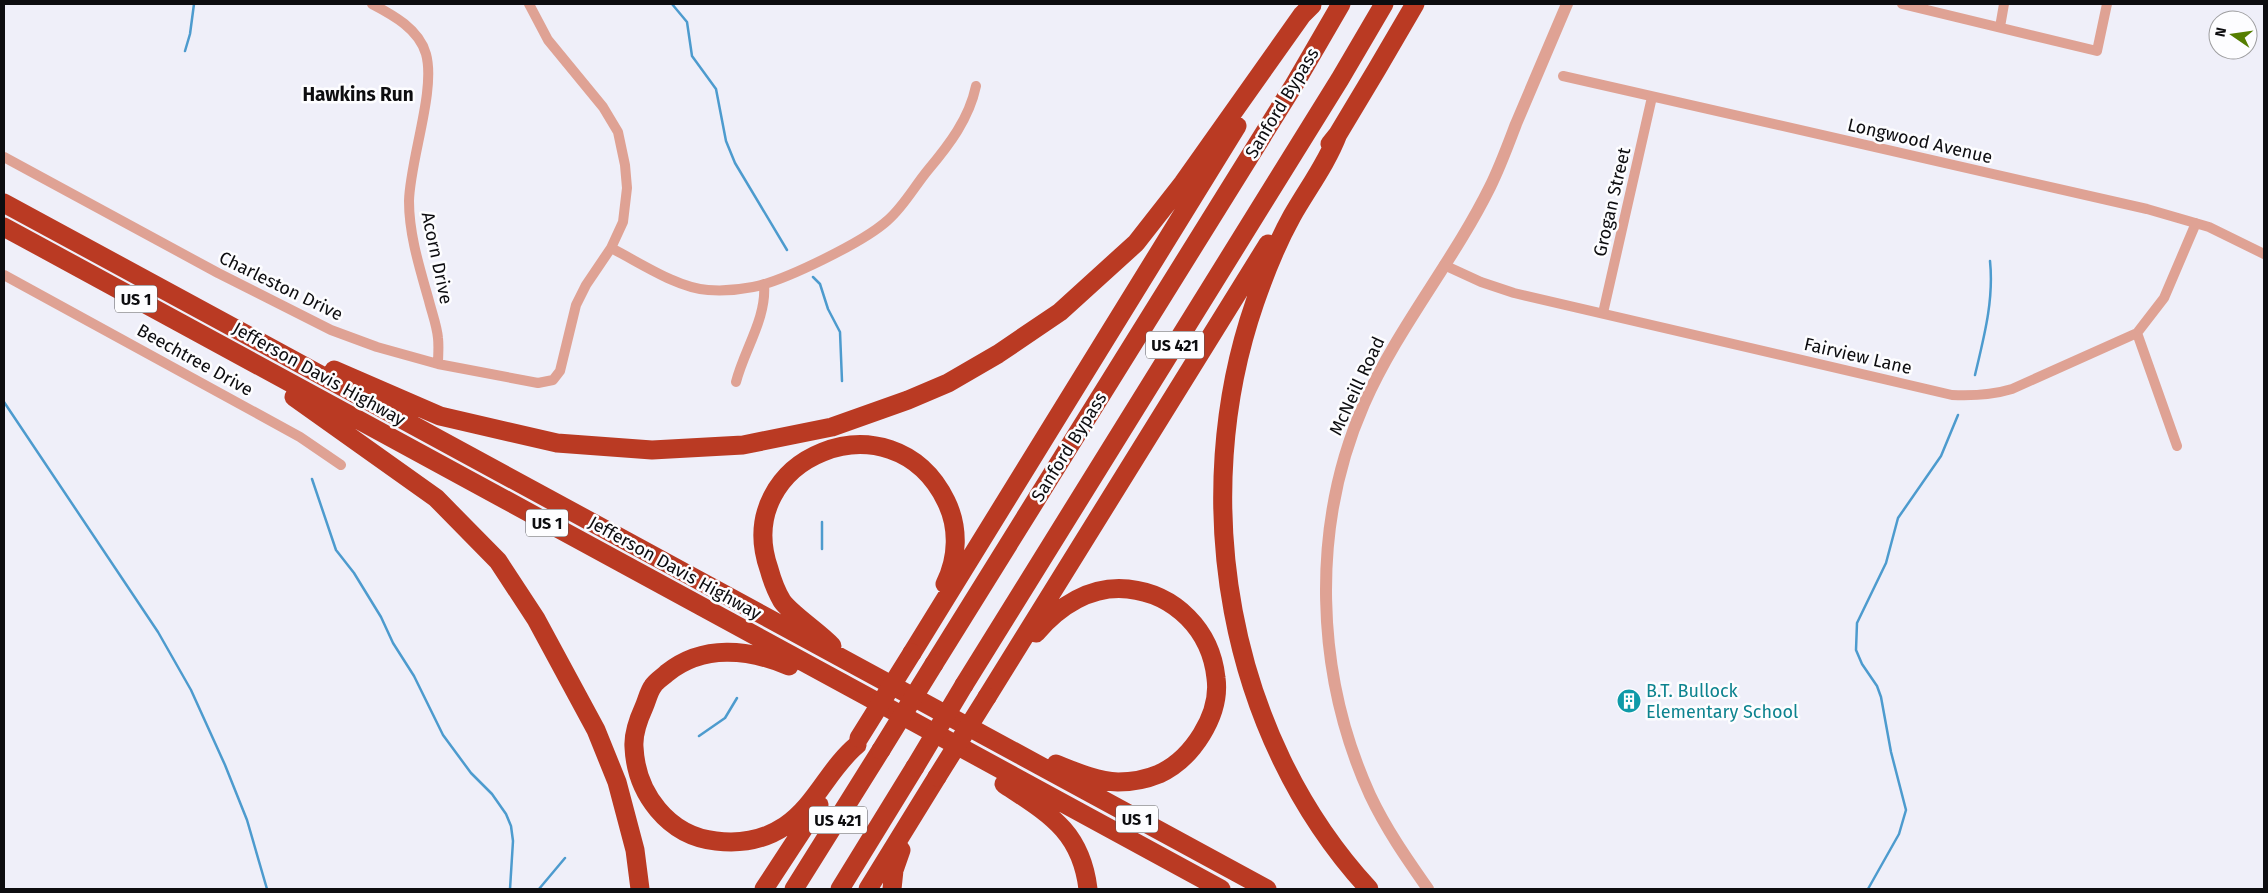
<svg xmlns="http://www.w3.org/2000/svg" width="2268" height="893" viewBox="0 0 2268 893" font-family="'Fira Sans',sans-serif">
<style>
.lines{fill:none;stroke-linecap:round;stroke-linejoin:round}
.stream{stroke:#4d9bce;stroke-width:2.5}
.minor{stroke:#dfa294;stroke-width:10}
.tertiary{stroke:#dfa294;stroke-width:12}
.motorway{stroke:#ba3a23;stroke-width:19}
.motorway-bridge{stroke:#ba3a23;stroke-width:19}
.labels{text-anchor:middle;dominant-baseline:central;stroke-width:5;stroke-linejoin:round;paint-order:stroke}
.shield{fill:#fdfdff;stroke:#555558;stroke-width:1}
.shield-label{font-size:16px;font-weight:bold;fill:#0d0d10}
.street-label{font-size:18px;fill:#0d0d10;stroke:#fdfdff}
.culture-label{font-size:18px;fill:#0d838f;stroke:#fdfdff;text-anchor:start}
.neighbourhood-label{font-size:19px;font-weight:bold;fill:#0d0d10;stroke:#fdfdff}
</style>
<rect width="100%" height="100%" fill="#efeff9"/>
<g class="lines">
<path class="stream" d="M672 4 687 22 692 56 716 89 726 141 735 163 787 250
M185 51 190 34 194 4
M813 277 820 284 828 309 840 332 842 381
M1975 375C1984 337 1994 300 1990 261
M4 402 158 632 191 690 225 765 247 820 267 889
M312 479 336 550 354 573 381 617 393 643 414 676 443 735 471 773 492 794 506 814 511 826 513 841 510 889
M822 522V549
M699 736 725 718 737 698
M539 889 565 858
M1868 889 1899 834 1906 810 1891 752 1881 697 1877 686 1862 664 1856 650 1857 623 1886 563 1898 518 1941 456 1958 415"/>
<path class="minor" d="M372 4C393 15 419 29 426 54 436 90 410 160 409 201 409 235 420 269 429 301 432 313 437 326 438 338 439 347 438 356 438 364
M1902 4 2097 51 2107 4
M2000 27 2004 4
M1563 76 2147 209 2209 227 2264 254
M4 157 218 273 331 330 377 347 438 364 538 383 553 380 560 371 576 305 586 285 611 248 623 222 627 188 625 165 618 132 603 107 548 40 529 4
M611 248C639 262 677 288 708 290 722 291 738 290 753 287 784 281 864 242 888 220 904 206 914 187 928 170 949 145 969 119 976 86
M1444 265 1481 282 1514 293 1952 395C1973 396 1992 395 2012 389L2137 333 2164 298 2196 223
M4 275 300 437 341 465
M1603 313 1652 97
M2137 333 2177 446
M736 382C744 350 767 318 764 284"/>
<path class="tertiary" d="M1428 889C1407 859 1386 829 1370 795 1315 674 1310 527 1364 404 1398 327 1453 262 1490 187 1500 167 1508 145 1516 124 1533 84 1550 44 1567 4"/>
<path class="motorway" d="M1338 134C1327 163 1308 188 1292 216 1277 243 1265 273 1255 302 1187 498 1227 735 1369 889
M1330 144 1338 134 1377 69 1415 4
M4 203 1267 889
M4 227 1221 889
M334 370 440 416 557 443 652 450 743 445 832 427 908 400 948 383 998 354 1060 312 1136 243 1183 183 1302 15 1312 5
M294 397 436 498 498 561 536 619 596 730 617 782 635 850 640 889
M1036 633C1059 606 1091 585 1128 589 1175 594 1211 630 1216 678 1221 715 1192 759 1159 774 1147 779 1131 782 1118 782 1096 781 1076 772 1056 764
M832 646C819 632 791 614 782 601 776 591 772 580 769 569 730 458 892 391 946 501 959 527 958 558 945 584
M912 653 1237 126
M934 664 1294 85 1341 4
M789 666C749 649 703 644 667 673 663 677 656 681 653 686 649 691 647 700 644 707 639 718 633 734 634 747 636 793 668 836 716 841 740 844 764 840 785 826 816 805 829 768 857 745
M964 685 1340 79 1384 4
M987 697 1268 244
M1004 784C1049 814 1081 831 1088 889
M764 889 819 805
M794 889 881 750
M840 889 915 767
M868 889 937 777
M892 889 894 870 901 850"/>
<path class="motorway-bridge" d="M859 738 912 653
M881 750 934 664
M915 767 964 685
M937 777 987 697"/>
</g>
<defs>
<symbol id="building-disc" viewBox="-11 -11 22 22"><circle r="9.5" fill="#0f9aa8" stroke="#fdfdff"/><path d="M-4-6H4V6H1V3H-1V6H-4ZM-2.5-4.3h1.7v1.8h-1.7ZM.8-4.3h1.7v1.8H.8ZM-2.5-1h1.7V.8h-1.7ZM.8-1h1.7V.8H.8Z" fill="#fff"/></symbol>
</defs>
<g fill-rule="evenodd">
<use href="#building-disc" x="1615" y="687" width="28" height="28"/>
</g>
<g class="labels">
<g class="shield">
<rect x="115" y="285.5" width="42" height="27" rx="4"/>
<rect x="1146" y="331.5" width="58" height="27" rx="4"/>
<rect x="526" y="509.5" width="42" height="27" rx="4"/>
<rect x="1116" y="805.5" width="42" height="27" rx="4"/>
<rect x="809" y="806.5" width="58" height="27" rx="4"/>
</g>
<g class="shield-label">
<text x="136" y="299">US 1</text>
<text x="1175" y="345">US 421</text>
<text x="547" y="523">US 1</text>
<text x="1137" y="819">US 1</text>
<text x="838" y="820">US 421</text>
</g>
<g class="street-label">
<text transform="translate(1282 103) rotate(-59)">Sanford Bypass</text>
<text transform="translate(1920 141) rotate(13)">Longwood Avenue</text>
<text transform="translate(1612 202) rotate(-77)">Grogan Street</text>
<text transform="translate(437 258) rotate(78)">Acorn Drive</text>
<text transform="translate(281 286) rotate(26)">Charleston Drive</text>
<text transform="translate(1858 356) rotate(13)">Fairview Lane</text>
<text transform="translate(195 360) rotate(29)">Beechtree Drive</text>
<text transform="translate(319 374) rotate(29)">Jefferson Davis Highway</text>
<text transform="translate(1357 386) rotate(-65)">McNeill Road</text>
<text transform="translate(1069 447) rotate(-58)">Sanford Bypass</text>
<text transform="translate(675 568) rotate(29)">Jefferson Davis Highway</text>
</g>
<g class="culture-label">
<text x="1646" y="691">B.T. Bullock<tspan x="1646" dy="21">Elementary School</tspan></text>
</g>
<g class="neighbourhood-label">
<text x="358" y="94">Hawkins Run</text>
</g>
</g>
<rect width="2268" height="893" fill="none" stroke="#0d0d10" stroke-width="10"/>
<g transform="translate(2233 35) rotate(283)"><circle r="24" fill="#fdfdff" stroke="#9d9d9f"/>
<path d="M0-4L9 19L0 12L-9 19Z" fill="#557e00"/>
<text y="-8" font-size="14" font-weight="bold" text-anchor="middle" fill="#0d0d10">N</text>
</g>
</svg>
